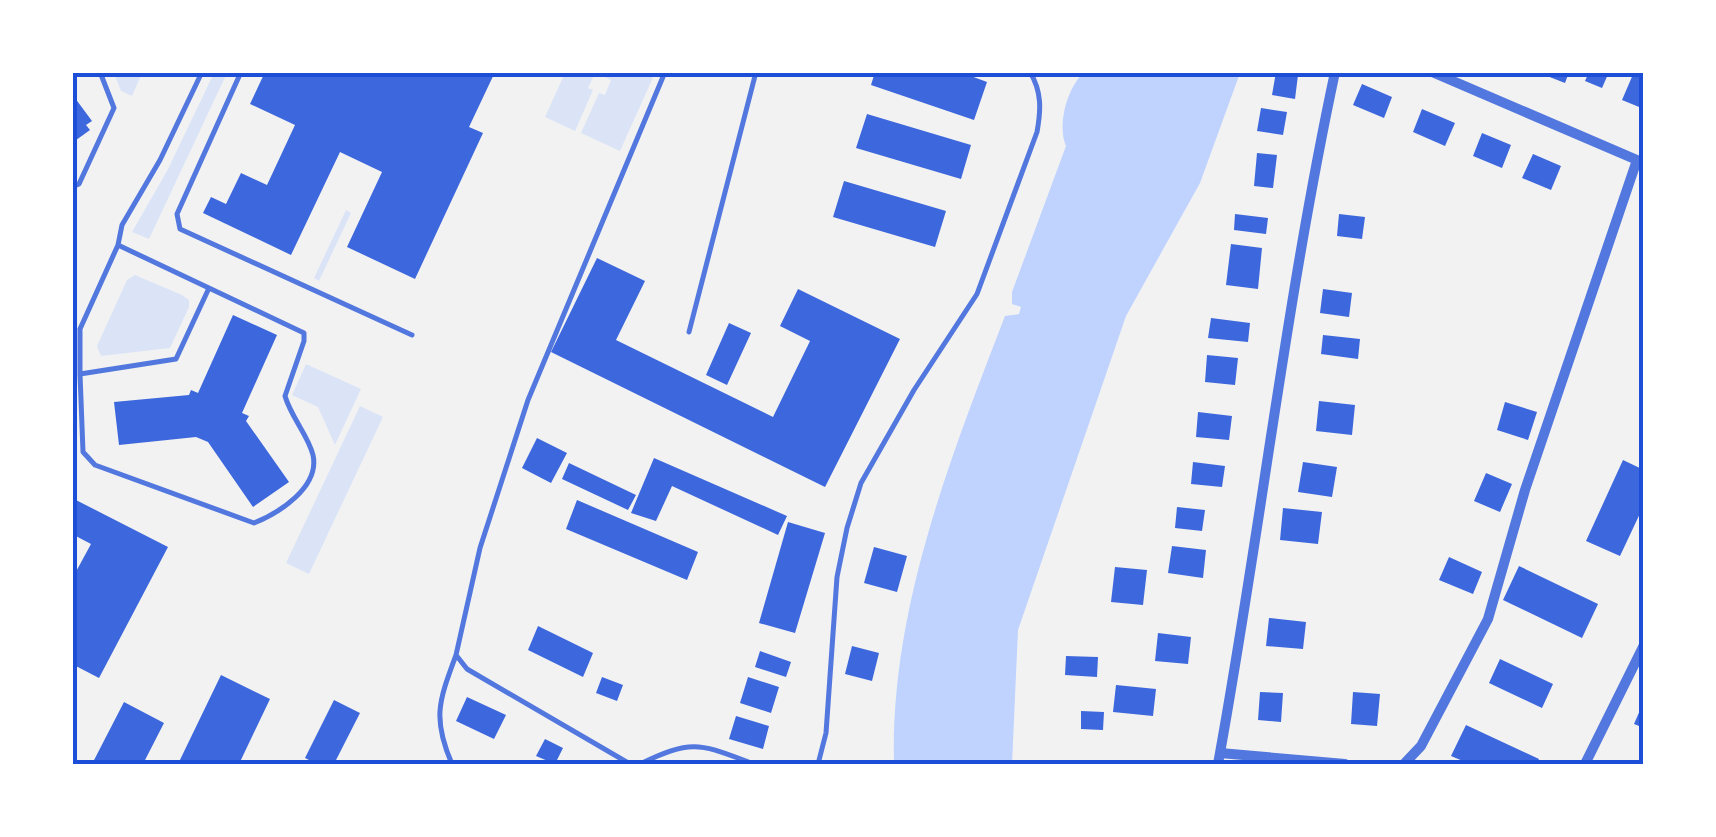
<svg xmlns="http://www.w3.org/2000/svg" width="1716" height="837" viewBox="0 0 1716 837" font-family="Montserrat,sans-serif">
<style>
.green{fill:#dbe4f7}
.water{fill:#bfd3fe}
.building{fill:#3d67dc}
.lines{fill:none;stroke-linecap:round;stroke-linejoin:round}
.service{stroke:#5277de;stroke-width:5}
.minor{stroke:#5277de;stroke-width:10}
.neatline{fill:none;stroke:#1d4ed8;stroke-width:4}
</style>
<rect width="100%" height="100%" fill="#f2f2f2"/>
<path class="green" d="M114 73H142L132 96 121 91Z
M214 73H227L149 239 132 232 167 171Z
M565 73H595L588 88 593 90 575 131 545 117Z
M596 73H655L620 151 581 133 599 93 605 95 611 80Z
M346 210 351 213 319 281 314 278Z
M135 275 182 295 189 300V307L170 348 101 356 97 346 127 280Z
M306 364 361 389 335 445 318 407 292 395Z
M360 406 383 417 309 574 286 563Z"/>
<path class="water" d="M1083 73H1240L1200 183 1126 316 1018 630 1012 764H894C890 610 950 459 1005 316L1019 314 1021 307 1012 304V292L1066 146C1057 125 1067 89 1083 73Z"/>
<path class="building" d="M265 72H423L430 76 432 72H495L469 127 483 133 415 279 347 247 382 172 340 152 291 255 203 213 211 197 226 204 241 173 267 185 295 125 250 104Z
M875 72H960L987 82 974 120 871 85Z
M1276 72 1298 75 1295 99 1272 95Z
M1548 72H1569L1565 83 1547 76Z
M1589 72H1609L1602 88 1585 81Z
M1634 72H1644V109L1622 100Z
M1362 84 1392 97 1384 118 1353 105Z
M72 94 92 121 86 125 90 130 72 143Z
M1261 108 1287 112 1283 135 1257 131Z
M1422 109 1455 123 1445 146 1413 132Z
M867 114 971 145 961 179 856 148Z
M1482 133 1511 145 1502 168 1473 156Z
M1257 153 1277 155 1273 188 1254 186Z
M1533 154 1561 166 1551 190 1522 178Z
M844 181 946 211 935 247 833 217Z
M1235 214 1268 218 1266 234 1234 230Z
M1339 214 1365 217 1362 239 1337 236Z
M1231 244 1262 248 1258 289 1226 285Z
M597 258 645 281 616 340 773 417 810 341 780 326 798 289 900 339 825 487 551 352Z
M1323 289 1352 293 1349 317 1320 313Z
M233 315 277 335 242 413 249 416 246 421 289 482 253 507 208 442 196 437 119 445 114 402 189 395 191 390 198 393Z
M1211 318 1250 323 1248 342 1208 338Z
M729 323 751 333 727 385 706 375Z
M1323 335 1360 339 1358 359 1321 354Z
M1207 355 1238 358 1235 385 1205 382Z
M1319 401 1355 405 1352 435 1316 431Z
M1505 402 1537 412 1528 440 1497 430Z
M1198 412 1232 416 1229 440 1196 437Z
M537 438 567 453 551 483 522 468Z
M654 458 787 516 778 535 672 486 656 521 631 513Z
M1623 460 1644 470V505L1620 556 1586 541Z
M1193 462 1225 466 1222 487 1191 484Z
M1303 462 1337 467 1332 497 1298 492Z
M569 463 636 495 628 510 562 479Z
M1486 473 1512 484 1500 512 1474 501Z
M72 498 168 547 99 678 72 664V579L91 544 72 534Z
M577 500 698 552 687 580 566 529Z
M1177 507 1205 510 1202 531 1175 528Z
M1283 508 1322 512 1318 544 1280 540Z
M788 522 825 533 795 633 759 623Z
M1172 546 1206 550 1203 578 1168 573Z
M874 547 907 556 897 592 864 583Z
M1449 557 1482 572 1473 594 1439 580Z
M1519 566 1598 604 1582 638 1503 600Z
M1115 567 1147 570 1143 605 1111 602Z
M1269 618 1306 622 1303 649 1266 646Z
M538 626 593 653 583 677 528 650Z
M1158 633 1191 637 1188 664 1155 661Z
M852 646 879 653 872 681 845 674Z
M760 651 791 662 786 677 755 667Z
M1066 656 1098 657 1097 677 1065 675Z
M1500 659 1553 684 1542 708 1489 683Z
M221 675 270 699 239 764H178Z
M602 677 623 685 617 701 596 693Z
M748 677 779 687 771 713 740 703Z
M1116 685 1156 689 1153 716 1113 712Z
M1260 692 1283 693 1281 722 1258 720Z
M1353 692 1380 694 1377 726 1351 724Z
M467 697 506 715 494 739 456 721Z
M334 700 360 713 334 764H317L305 758Z
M1644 701V728L1634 724Z
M124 702 164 723 143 764H92Z
M1081 711 1104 712 1103 730 1081 729Z
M736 716 769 726 763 749 729 739Z
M1466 725 1539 759 1537 764H1470L1451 756Z
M545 739 563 748 555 764 536 756Z"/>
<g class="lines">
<path class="service" d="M202 72 160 160 122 225 118 245 80 329V374L176 359 209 288
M241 72 177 214 180 229 412 335
M72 187 79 184 114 108 100 72
M689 332 756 72
M80 374 83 452 95 465 254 523C279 513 320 487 313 455 308 435 291 417 285 396L304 341V333L118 245
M452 764C432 718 439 701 456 655
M630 764 467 669 456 655 480 548 528 400 665 72
M640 764C694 738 700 744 754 764
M818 764 826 733 837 577 847 528 861 483 914 390 977 294 1037 132C1041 110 1042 92 1030 72"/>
<path class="minor" d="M1432 72 1644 163
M1220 753 1345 764
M1218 764C1260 534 1286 301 1335 72
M1404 764 1421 746 1488 619 1525 490 1637 160
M1585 764 1644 645"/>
</g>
<rect width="1716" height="837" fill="none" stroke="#ffffff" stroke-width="150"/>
<rect x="75" y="75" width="1566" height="687" class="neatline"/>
</svg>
